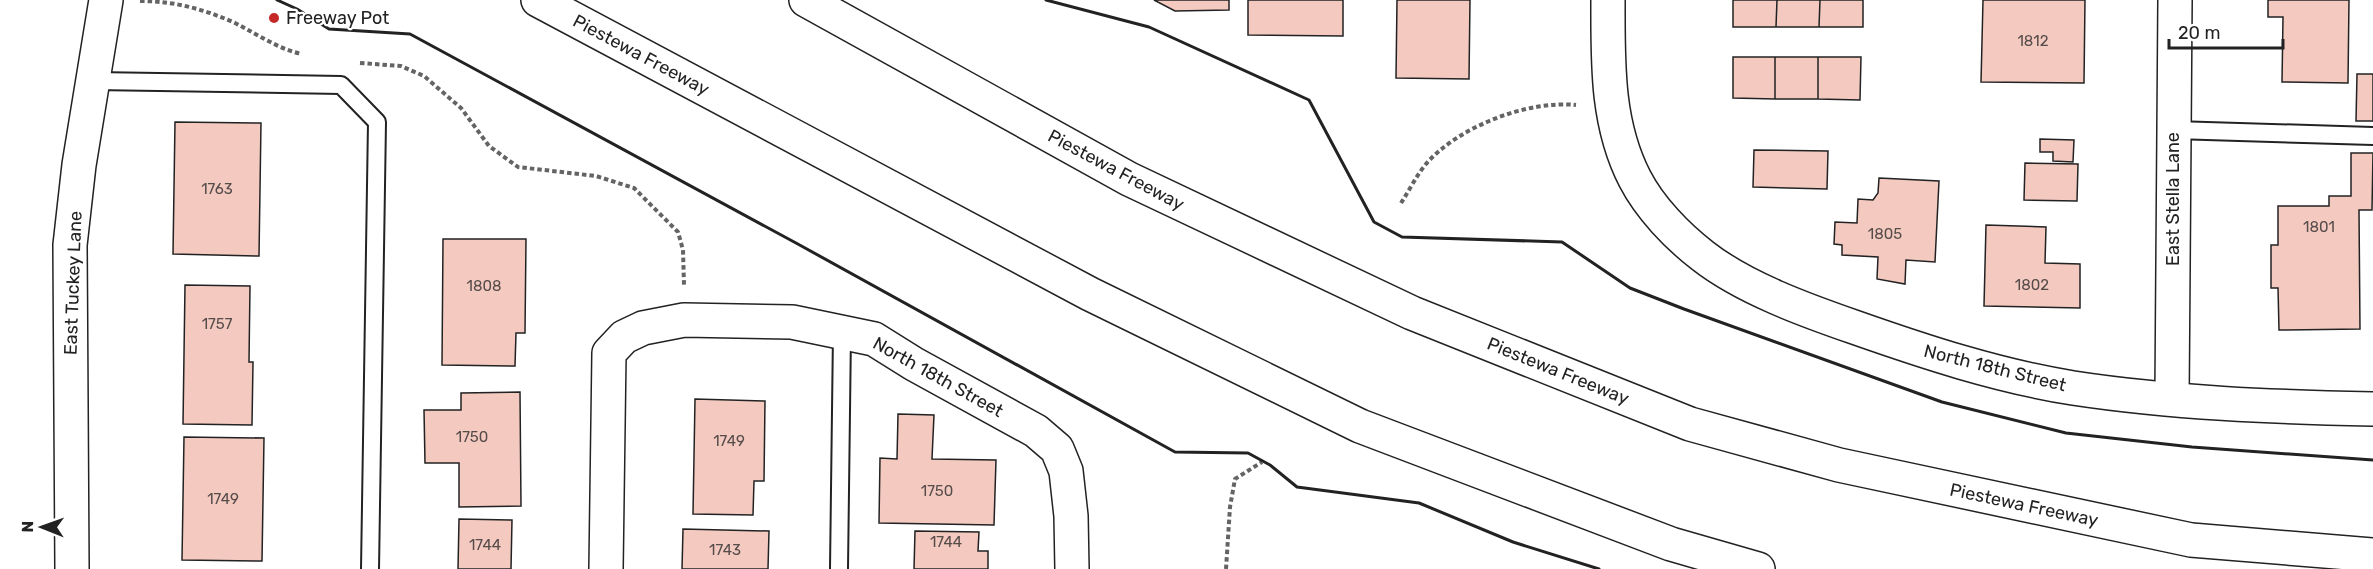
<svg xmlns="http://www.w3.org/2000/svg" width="2373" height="569" viewBox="0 0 2373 569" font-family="Rubik,sans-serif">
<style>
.building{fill:#f3c9c0;stroke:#222;stroke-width:1.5}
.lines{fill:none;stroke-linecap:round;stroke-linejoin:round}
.lane-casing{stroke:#222;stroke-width:20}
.street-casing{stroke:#222;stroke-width:36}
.secondary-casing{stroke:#222;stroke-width:36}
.highway-casing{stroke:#222;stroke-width:36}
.path{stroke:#646464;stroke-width:4;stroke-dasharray:4.5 3;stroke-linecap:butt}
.lane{stroke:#fff;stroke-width:16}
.street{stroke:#fff;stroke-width:33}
.secondary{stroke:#fff;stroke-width:33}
.highway{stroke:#fff;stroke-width:33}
.wall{stroke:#222;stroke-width:3}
.poi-dot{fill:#c62828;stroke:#fff;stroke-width:2}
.labels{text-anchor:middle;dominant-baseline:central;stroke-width:4.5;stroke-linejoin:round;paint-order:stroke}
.number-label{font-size:15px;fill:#564c4a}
.poi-label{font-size:18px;fill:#222;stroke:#fff;text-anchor:start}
.street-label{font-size:18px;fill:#222;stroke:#fff}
</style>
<rect width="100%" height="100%" fill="#fff"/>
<path class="building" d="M1154 0H1229V10L1175 11Z
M1248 0H1343V36L1248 35Z
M1397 0H1470L1469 79 1396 78Z
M1733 0H1777L1776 27H1733Z
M1777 0H1820L1819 27H1776Z
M1820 0H1863V27H1819Z
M1983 0H2085L2084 83 1981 82Z
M2268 0H2349L2348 83 2282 82 2283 17H2268Z
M1733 57H1775V99L1733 98Z
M1775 57H1818V99H1775Z
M1818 57H1861L1860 100 1818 99Z
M2357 74H2373V121H2356Z
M175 122 261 123 259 256 173 254Z
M2040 139 2074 140 2073 162 2053 161V152H2040Z
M1754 150 1828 151 1827 189 1753 187Z
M2351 153H2373L2372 210H2359L2360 329 2279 330 2278 288H2271V245H2278V206H2329V196H2351Z
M2025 163 2078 164 2077 201 2024 200Z
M1879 178 1939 181 1935 262 1906 260 1905 284 1877 279 1878 257 1842 255V245L1834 244 1835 222 1857 223 1858 199 1873 200 1878 193Z
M1986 225 2046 227 2045 263 2080 264V308L1984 306Z
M443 239H526L525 333H516L515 366 442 365Z
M185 285 250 286 249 362H253L252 425 183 424Z
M520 392 521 506 459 507V463H425L424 410H461V393Z
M695 399 765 401 764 481H754L753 515 693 514Z
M898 414 934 415 932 459 996 460 994 525 879 523 880 458 897 459Z
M184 437 264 438 262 561 182 560Z
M459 519 512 520 511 569H458Z
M683 529 769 531 768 569H682Z
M915 531 979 532 978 551H988V569H914Z"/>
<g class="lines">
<defs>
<path id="lane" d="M94 81 341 85 377 122 370 569
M2174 130 2373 136
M839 569 842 332"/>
<path id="street" d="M2172 398 2175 0
M72 569 70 245 79 165 106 0
M606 569 609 353 624 337 643 328 684 320 792 322 874 339 914 364 1036 431 1057 449 1066 471 1071 516 1072 569"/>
<path id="secondary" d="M1608 0C1608 61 1606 123 1635 179 1650 208 1677 236 1703 256 1744 288 1805 310 1854 327 1925 352 1998 376 2073 388 2172 403 2273 407 2373 409"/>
<path id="highway" d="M538 0 1090 294 1360 426 1671 544 1758 569
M806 0 1129 179 1412 313 1690 424 1839 465 2191 540 2373 555"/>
</defs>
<use href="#lane" class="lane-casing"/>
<use href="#street" class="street-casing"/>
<use href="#secondary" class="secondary-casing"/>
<use href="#highway" class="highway-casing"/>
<path class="path" d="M140 1C174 1 204 9 235 23 257 34 278 49 302 54
M360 63 401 66 424 76 461 108 489 146 518 167 596 176 634 188 678 232 683 250 684 285
M1401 203C1409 191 1416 176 1426 164 1458 127 1527 100 1576 105
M1226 569 1230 507 1235 479 1262 462"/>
<use href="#lane" class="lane"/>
<use href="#street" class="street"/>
<use href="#secondary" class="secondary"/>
<use href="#highway" class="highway"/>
<path class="wall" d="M277 0 297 9 329 29 410 34 796 243 1175 452 1248 453 1270 465 1297 487 1419 503 1513 542 1599 569
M1046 0 1149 27 1309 100 1374 222 1402 237 1562 242 1630 288 1684 309 1942 402 2066 433 2192 447 2373 460"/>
</g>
<circle class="poi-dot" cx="274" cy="18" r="6"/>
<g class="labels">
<g class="number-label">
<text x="2033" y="41">1812</text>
<text x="217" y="189">1763</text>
<text x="2319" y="227">1801</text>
<text x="1885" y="234">1805</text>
<text x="2032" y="285">1802</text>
<text x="484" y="286">1808</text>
<text x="217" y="324">1757</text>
<text x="472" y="437">1750</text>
<text x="729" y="441">1749</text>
<text x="937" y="491">1750</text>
<text x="223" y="499">1749</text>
<text x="946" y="542">1744</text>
<text x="485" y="545">1744</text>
<text x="725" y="550">1743</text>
</g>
<g class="poi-label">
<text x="286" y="18">Freeway Pot</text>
</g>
<g class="street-label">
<text transform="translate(641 55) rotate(28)">Piestewa Freeway</text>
<text transform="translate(1116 170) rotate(28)">Piestewa Freeway</text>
<text transform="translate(2173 199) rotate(-90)">East Stella Lane</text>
<text transform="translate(73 283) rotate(-88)">East Tuckey Lane</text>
<text transform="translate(1995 368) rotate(14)">North 18th Street</text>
<text transform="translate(1558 371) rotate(22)">Piestewa Freeway</text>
<text transform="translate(938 377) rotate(29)">North 18th Street</text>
<text transform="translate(2024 505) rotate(12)">Piestewa Freeway</text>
</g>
</g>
<g transform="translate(42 527) rotate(271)" stroke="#ffffff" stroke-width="4.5" paint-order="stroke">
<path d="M0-4.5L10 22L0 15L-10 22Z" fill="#222222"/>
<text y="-9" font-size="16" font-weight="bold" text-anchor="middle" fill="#222222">N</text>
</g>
<path d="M2169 39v9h114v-9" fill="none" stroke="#222222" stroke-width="3"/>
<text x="2178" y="39" font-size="18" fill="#222222" stroke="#ffffff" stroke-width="4.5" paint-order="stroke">20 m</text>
</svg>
